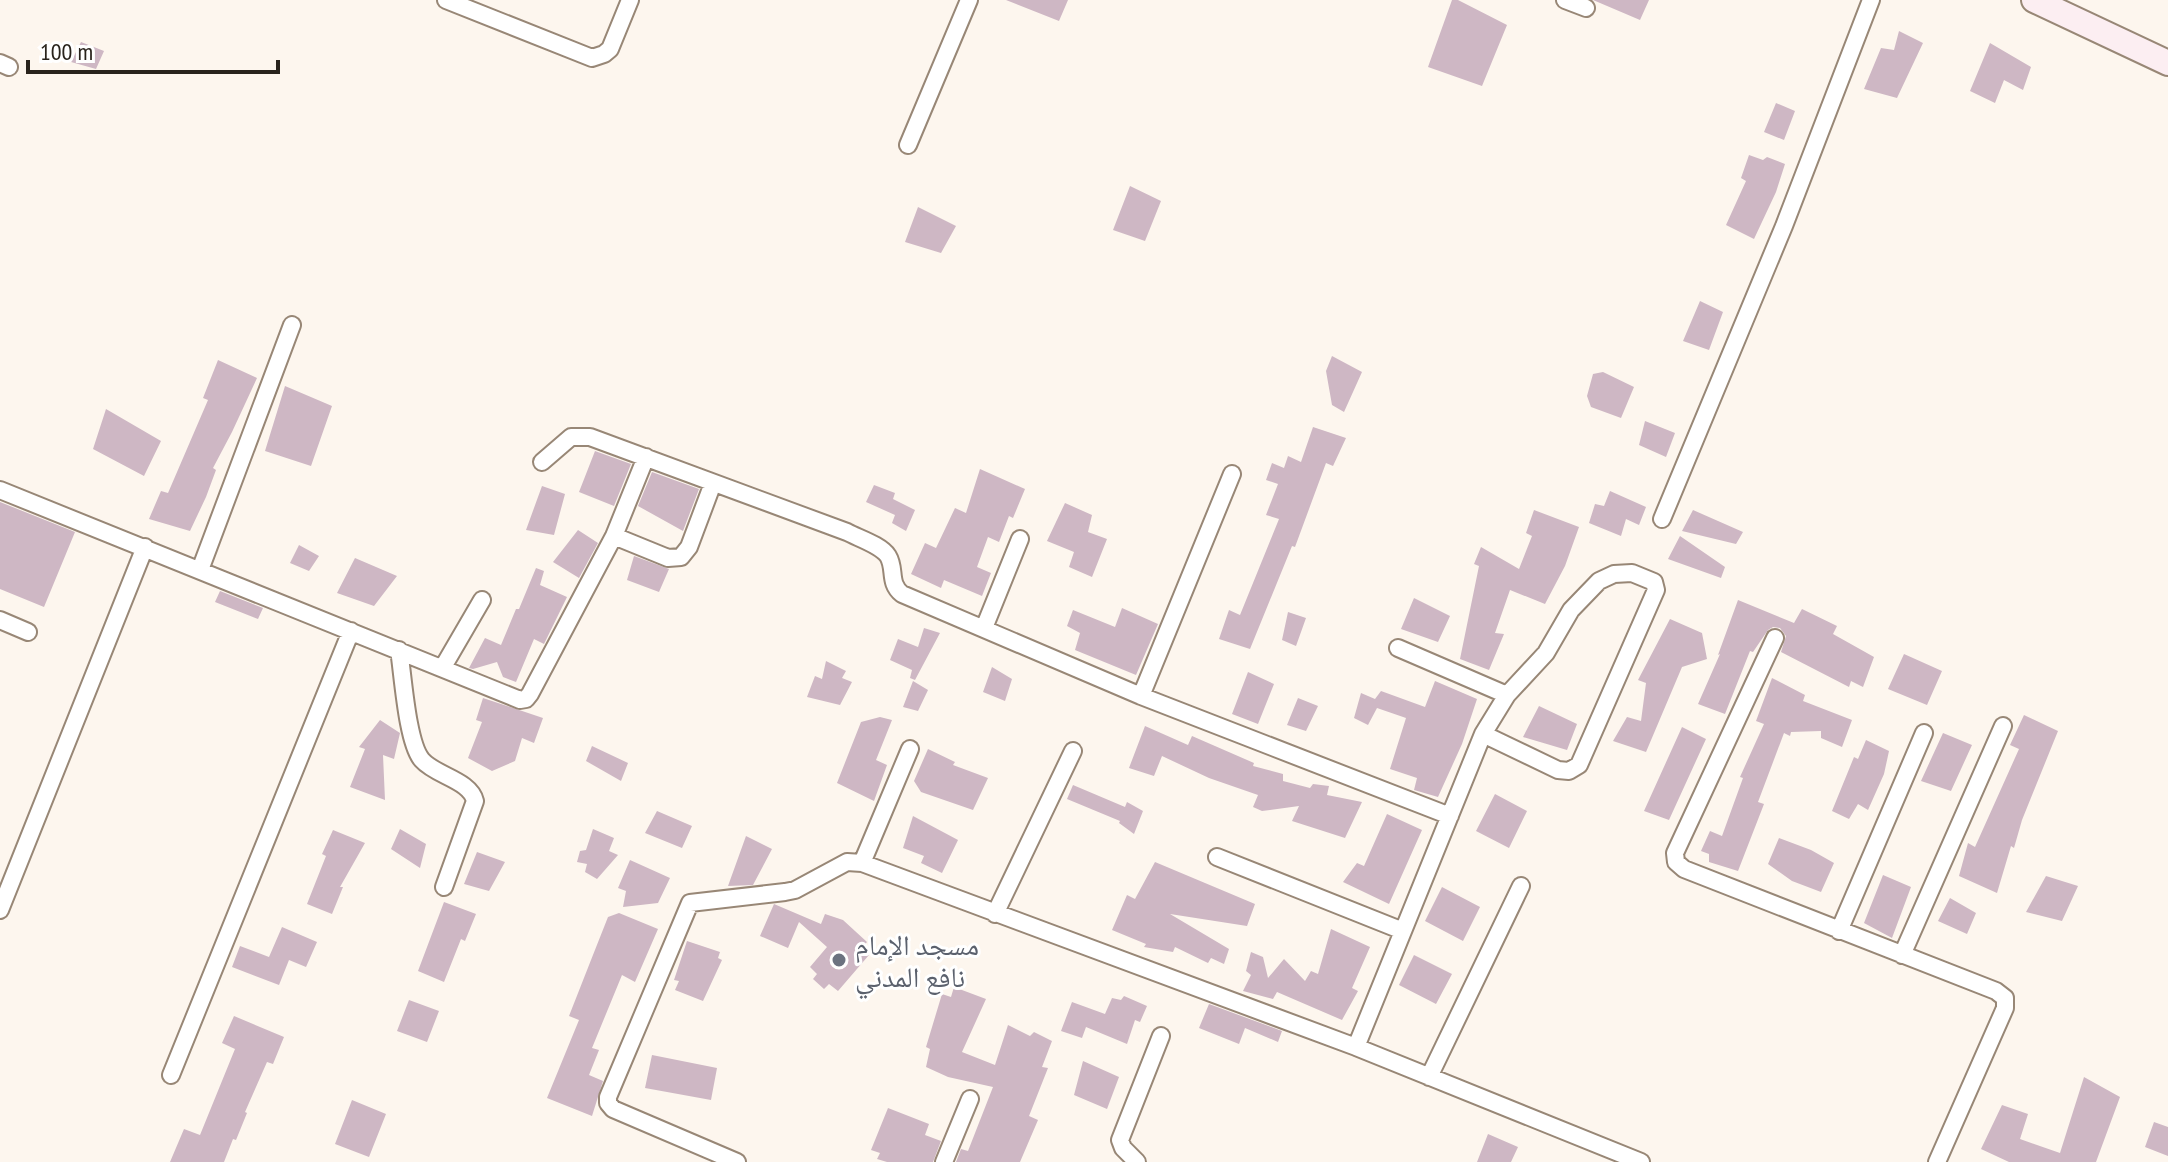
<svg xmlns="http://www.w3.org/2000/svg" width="2168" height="1162" viewBox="0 0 2168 1162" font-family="'PT Sans Narrow','Noto Naskh Arabic',sans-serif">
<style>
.building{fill:#ceb7c4}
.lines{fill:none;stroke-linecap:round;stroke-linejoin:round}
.street-casing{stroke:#988776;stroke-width:20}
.secondary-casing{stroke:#988776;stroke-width:28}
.street{stroke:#fff;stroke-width:16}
.secondary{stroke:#fceef2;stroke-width:24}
.worship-dot{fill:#6b7280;stroke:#fff;stroke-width:3}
.labels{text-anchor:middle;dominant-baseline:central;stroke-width:6;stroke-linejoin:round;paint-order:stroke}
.worship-label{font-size:28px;fill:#5b616d;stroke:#fff;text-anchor:start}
</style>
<rect width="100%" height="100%" fill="#fdf6ee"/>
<path class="building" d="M1006 0H1068L1059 21Z
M1452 0H1458L1507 25 1482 86 1428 67Z
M1593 0H1649L1640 20Z
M1899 31 1923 43 1897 98 1864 89 1881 48 1894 50Z
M81 42 104 51 96 69 71 62Z
M1990 43 2031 67 2023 90 2004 80 1995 103 1970 91Z
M1776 103 1795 111 1784 140 1764 132Z
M1749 155 1763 160 1767 157 1785 164 1776 192 1754 239 1726 225 1746 181 1741 178Z
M1130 186 1161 201 1145 241 1113 230Z
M918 207 956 226 941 253 905 242Z
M1700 301 1723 312 1709 350 1683 341Z
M1332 356 1362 372 1344 412 1332 405 1326 371Z
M218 360 257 378 232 432 213 468 216 470 206 497 190 531 149 519 161 491 168 493 208 400 203 398Z
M1603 372 1634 387 1621 418 1591 407 1587 396 1593 374Z
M285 386 332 406 311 466 265 451Z
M106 409 161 441 144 476 93 449Z
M1645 421 1675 433 1666 457 1639 445Z
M1313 427 1346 438 1333 466 1326 463 1295 547 1292 546 1250 649 1219 639 1229 610 1240 615 1279 519 1266 515 1278 484 1266 480 1272 463 1284 468 1288 456 1301 462Z
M595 451 631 464 614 506 579 492Z
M980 469 1025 489 1013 518 1009 516 999 542 988 537 977 567 991 573 982 596 944 580 941 588 911 574 925 543 936 548 955 508 966 513Z
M652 472 699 489 683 531 638 506Z
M874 485 895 493 893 499 915 510 906 531 892 523 895 515 866 502Z
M542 486 565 494 554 535 526 530Z
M1610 491 1646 507 1639 525 1626 519 1621 536 1589 523 1595 504 1604 506Z
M0 502 75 532 44 607 0 589Z
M1065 503 1092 515 1088 532 1107 539 1092 577 1069 567 1074 552 1047 541Z
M1534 510 1579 527 1565 566 1545 604 1510 590 1495 633 1504 634 1489 670 1460 659 1479 566 1474 564 1481 547 1519 569 1532 536 1526 533Z
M1693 510 1743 532 1736 544 1682 531Z
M578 530 598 543 579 578 553 562Z
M1680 536 1725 567 1721 578 1668 559Z
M299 545 319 556 309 571 290 563Z
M634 556 669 569 659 592 627 580Z
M355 558 397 576 374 606 337 593Z
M536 568 544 571 540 585 567 597 544 644 534 639 516 682 503 677 497 662 473 669 469 668 485 638 501 645 516 609H519Z
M220 591 263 608 258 619 215 602Z
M1414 598 1450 616 1438 642 1401 629Z
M1738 600 1794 623 1802 609 1837 626 1833 634 1874 657 1863 687 1851 681 1849 687 1781 652 1786 636 1780 628 1773 627 1768 630 1753 652 1750 651 1725 714 1698 704 1720 654 1718 655Z
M1122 608 1158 624 1136 675 1075 650 1080 633 1067 626 1073 610 1115 627Z
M1288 612 1306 618 1296 646 1282 640Z
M1670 619 1702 633 1707 659 1682 667 1646 752 1613 741 1627 717 1641 721 1646 683 1638 680Z
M924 628 940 633 915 680 910 678 912 670 890 660 898 639 918 647Z
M1904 654 1942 671 1927 705 1888 689Z
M826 661 846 671 842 678 852 682 840 705 807 697 815 676 822 679Z
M992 667 1012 679 1005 701 983 692Z
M1248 672 1274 684 1258 724 1232 714Z
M1772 678 1805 695 1803 701 1852 720 1842 747 1821 738V731L1791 732 1790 736 1784 733 1758 802 1764 804 1738 871 1709 862V854L1701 851 1710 831 1722 836 1743 778 1740 777 1764 724 1756 721Z
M913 681 928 690 918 711 903 707Z
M1435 681 1477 699 1462 744 1438 797 1414 790 1417 778 1390 769 1406 718 1377 708 1368 725 1354 718 1361 693 1375 699 1381 691 1425 707Z
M483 698 543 718 534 743 522 738 515 761 492 771 468 758 482 722 476 720Z
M1298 698 1318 706 1306 731 1287 725Z
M1539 706 1577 724 1567 750 1523 737Z
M2024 715 2058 731 2022 820 2014 848 2011 846 1997 893 1959 876 1968 843 1975 847 2019 749 2010 745Z
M880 717 892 720 876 760 887 765 874 801 837 783 861 722Z
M380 720 400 733 394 759 383 755 385 800 350 787 365 749 359 747Z
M1145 726 1188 745 1192 736 1254 763 1253 766 1283 774V781L1310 788 1313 784 1329 786 1327 795 1362 802 1345 838 1292 821 1299 806 1262 811 1253 807 1258 795 1209 778 1162 756 1154 776 1129 768Z
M1682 727 1706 739 1669 820 1644 811Z
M1943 733 1972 745 1951 791 1921 781Z
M1866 740 1889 751 1884 774 1868 810 1858 804 1849 819 1832 811 1854 757 1858 759Z
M592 746 628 763 621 781 586 761Z
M928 749 955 762 953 765 988 778 973 810 921 792 914 781Z
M1073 785 1125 807 1127 802 1143 811 1134 834 1119 823 1120 821 1067 799Z
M1495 794 1527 811 1509 848 1476 831Z
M657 811 692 826 682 848 645 833Z
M1387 814 1422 830 1389 904 1343 882 1357 863 1364 866Z
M913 816 958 840 942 873 921 863 924 856 903 848Z
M400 829 426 844 420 868 391 849Z
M593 829 614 838 609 851 618 855 597 879 585 872 587 864 577 862 580 851 586 850Z
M333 830 365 843 340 887H343L332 914 307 904 326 856 322 854Z
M746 836 772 849 753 885 728 886Z
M1779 838 1811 850 1834 863 1821 892 1792 881 1768 864Z
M477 852 505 862 489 891 464 884Z
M630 860 670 878 658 903 623 907 626 891 618 888Z
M1155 862 1255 904 1247 926 1170 914 1229 949 1224 964 1211 958 1208 963 1175 947 1173 952 1144 947 1146 944 1112 930 1127 895 1135 899Z
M1883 875 1911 887 1892 938 1864 923Z
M2046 876 2078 886 2062 921 2026 912Z
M1442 887 1480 907 1463 941 1425 921Z
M1950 898 1976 913 1967 934 1938 921Z
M444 902 476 914 465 941 461 939 444 982 418 971Z
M774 904 821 924 825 914 843 920 867 942 861 949 869 955 838 991 829 984 824 989 813 979 817 974 810 967 827 947 799 922 788 948 760 936Z
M619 913 658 929 635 982 622 975 592 1048 599 1050 589 1075 603 1081 592 1116 547 1098 579 1020 569 1016 591 960 608 917Z
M282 927 317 942 306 967 289 960 279 985 232 967 240 946 269 957Z
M1331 929 1370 947 1352 988 1358 991 1342 1020 1277 992 1273 999 1243 991 1251 975 1246 971 1251 952 1263 957 1268 978 1284 959 1305 981 1311 971 1318 974Z
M687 941 720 952 718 958 722 960 703 1001 675 990 679 981 674 980Z
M1414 955 1452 974 1436 1004 1399 985Z
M954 987 986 999 962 1052 995 1065 1008 1025 1030 1036 1034 1032 1052 1041 1042 1067 1048 1068 1029 1116 1038 1120 1020 1162H956L961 1149 968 1151 993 1087 948 1077 926 1067 930 1049 926 1047 942 994 951 997Z
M1124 996 1147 1006 1140 1022 1135 1020 1127 1044 1086 1027 1082 1038 1061 1031 1072 1002 1105 1014 1112 998 1121 1000Z
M409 1000 439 1011 427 1042 397 1031Z
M1209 1004 1282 1031 1278 1042 1245 1028 1239 1044 1199 1028Z
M234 1016 284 1037 273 1064 267 1062 245 1112 247 1113 236 1140 233 1139 224 1162H170L184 1129 200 1135 235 1049 222 1043Z
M652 1055 717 1068 711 1100 645 1088Z
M1083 1061 1119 1077 1107 1109 1074 1095Z
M2084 1077 2120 1097 2096 1162H2009L1981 1149 2002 1105 2028 1114 2020 1139 2060 1153Z
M352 1100 386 1114 369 1157 335 1144Z
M888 1108 929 1124 925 1135 941 1141 933 1162H887L877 1159 880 1153 871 1150Z
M2154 1122 2168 1127V1156L2145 1147Z
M1488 1134 1518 1147 1511 1162H1477Z"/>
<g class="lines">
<defs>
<path id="street" d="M446 0 592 58 604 54 610 49 630 0
M1565 0 1586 8
M0 63 9 67
M908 145 969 0
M542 462 571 437H590L847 532C858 538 881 545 888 556 896 569 888 583 902 594L1141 696 1450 816
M0 490 520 700 526 699 530 694 614 536 668 558 681 557 689 547 713 483
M1662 519 1784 226 1871 0
M614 536 646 457
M200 570 292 325
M0 620 28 632
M984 628 1020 539
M1775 638 1675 853 1676 862 1684 869 1996 991 2005 998V1008L1937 1162
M1398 648 1507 695
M399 650C403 675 407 743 422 760 436 776 470 780 475 801L444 887
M443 667 482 600
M1141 696 1232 474
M1217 857 1403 931
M862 863 910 749
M0 910 145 547
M995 914 1073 751
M1839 931 1924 733
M1902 955 2003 726
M1356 1047 1483 734 1507 695 1546 653 1571 610 1599 581 1614 574 1632 573 1654 582 1656 590 1579 765 1569 771 1558 770 1483 734
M171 1075 351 631
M1429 1077 1521 886
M737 1162 613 1109 608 1103V1097L690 903 785 892 795 890 847 862 862 863 1356 1047 1641 1162
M944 1162 970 1099
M1137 1162 1123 1148 1120 1140 1161 1036"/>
<path id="secondary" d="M2034 0 2168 63"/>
</defs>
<use href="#street" class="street-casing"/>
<use href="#secondary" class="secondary-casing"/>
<use href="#street" class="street"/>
<use href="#secondary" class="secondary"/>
</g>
<circle class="worship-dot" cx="839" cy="960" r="8"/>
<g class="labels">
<g class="worship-label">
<text x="855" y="944">مسجد الإمام<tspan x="855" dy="32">نافع المدني</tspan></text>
</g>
</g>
<path d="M28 60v12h250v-12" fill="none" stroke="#29231c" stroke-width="4"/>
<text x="40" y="60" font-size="24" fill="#29231c" stroke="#ffffff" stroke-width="6" paint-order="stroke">100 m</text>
</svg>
